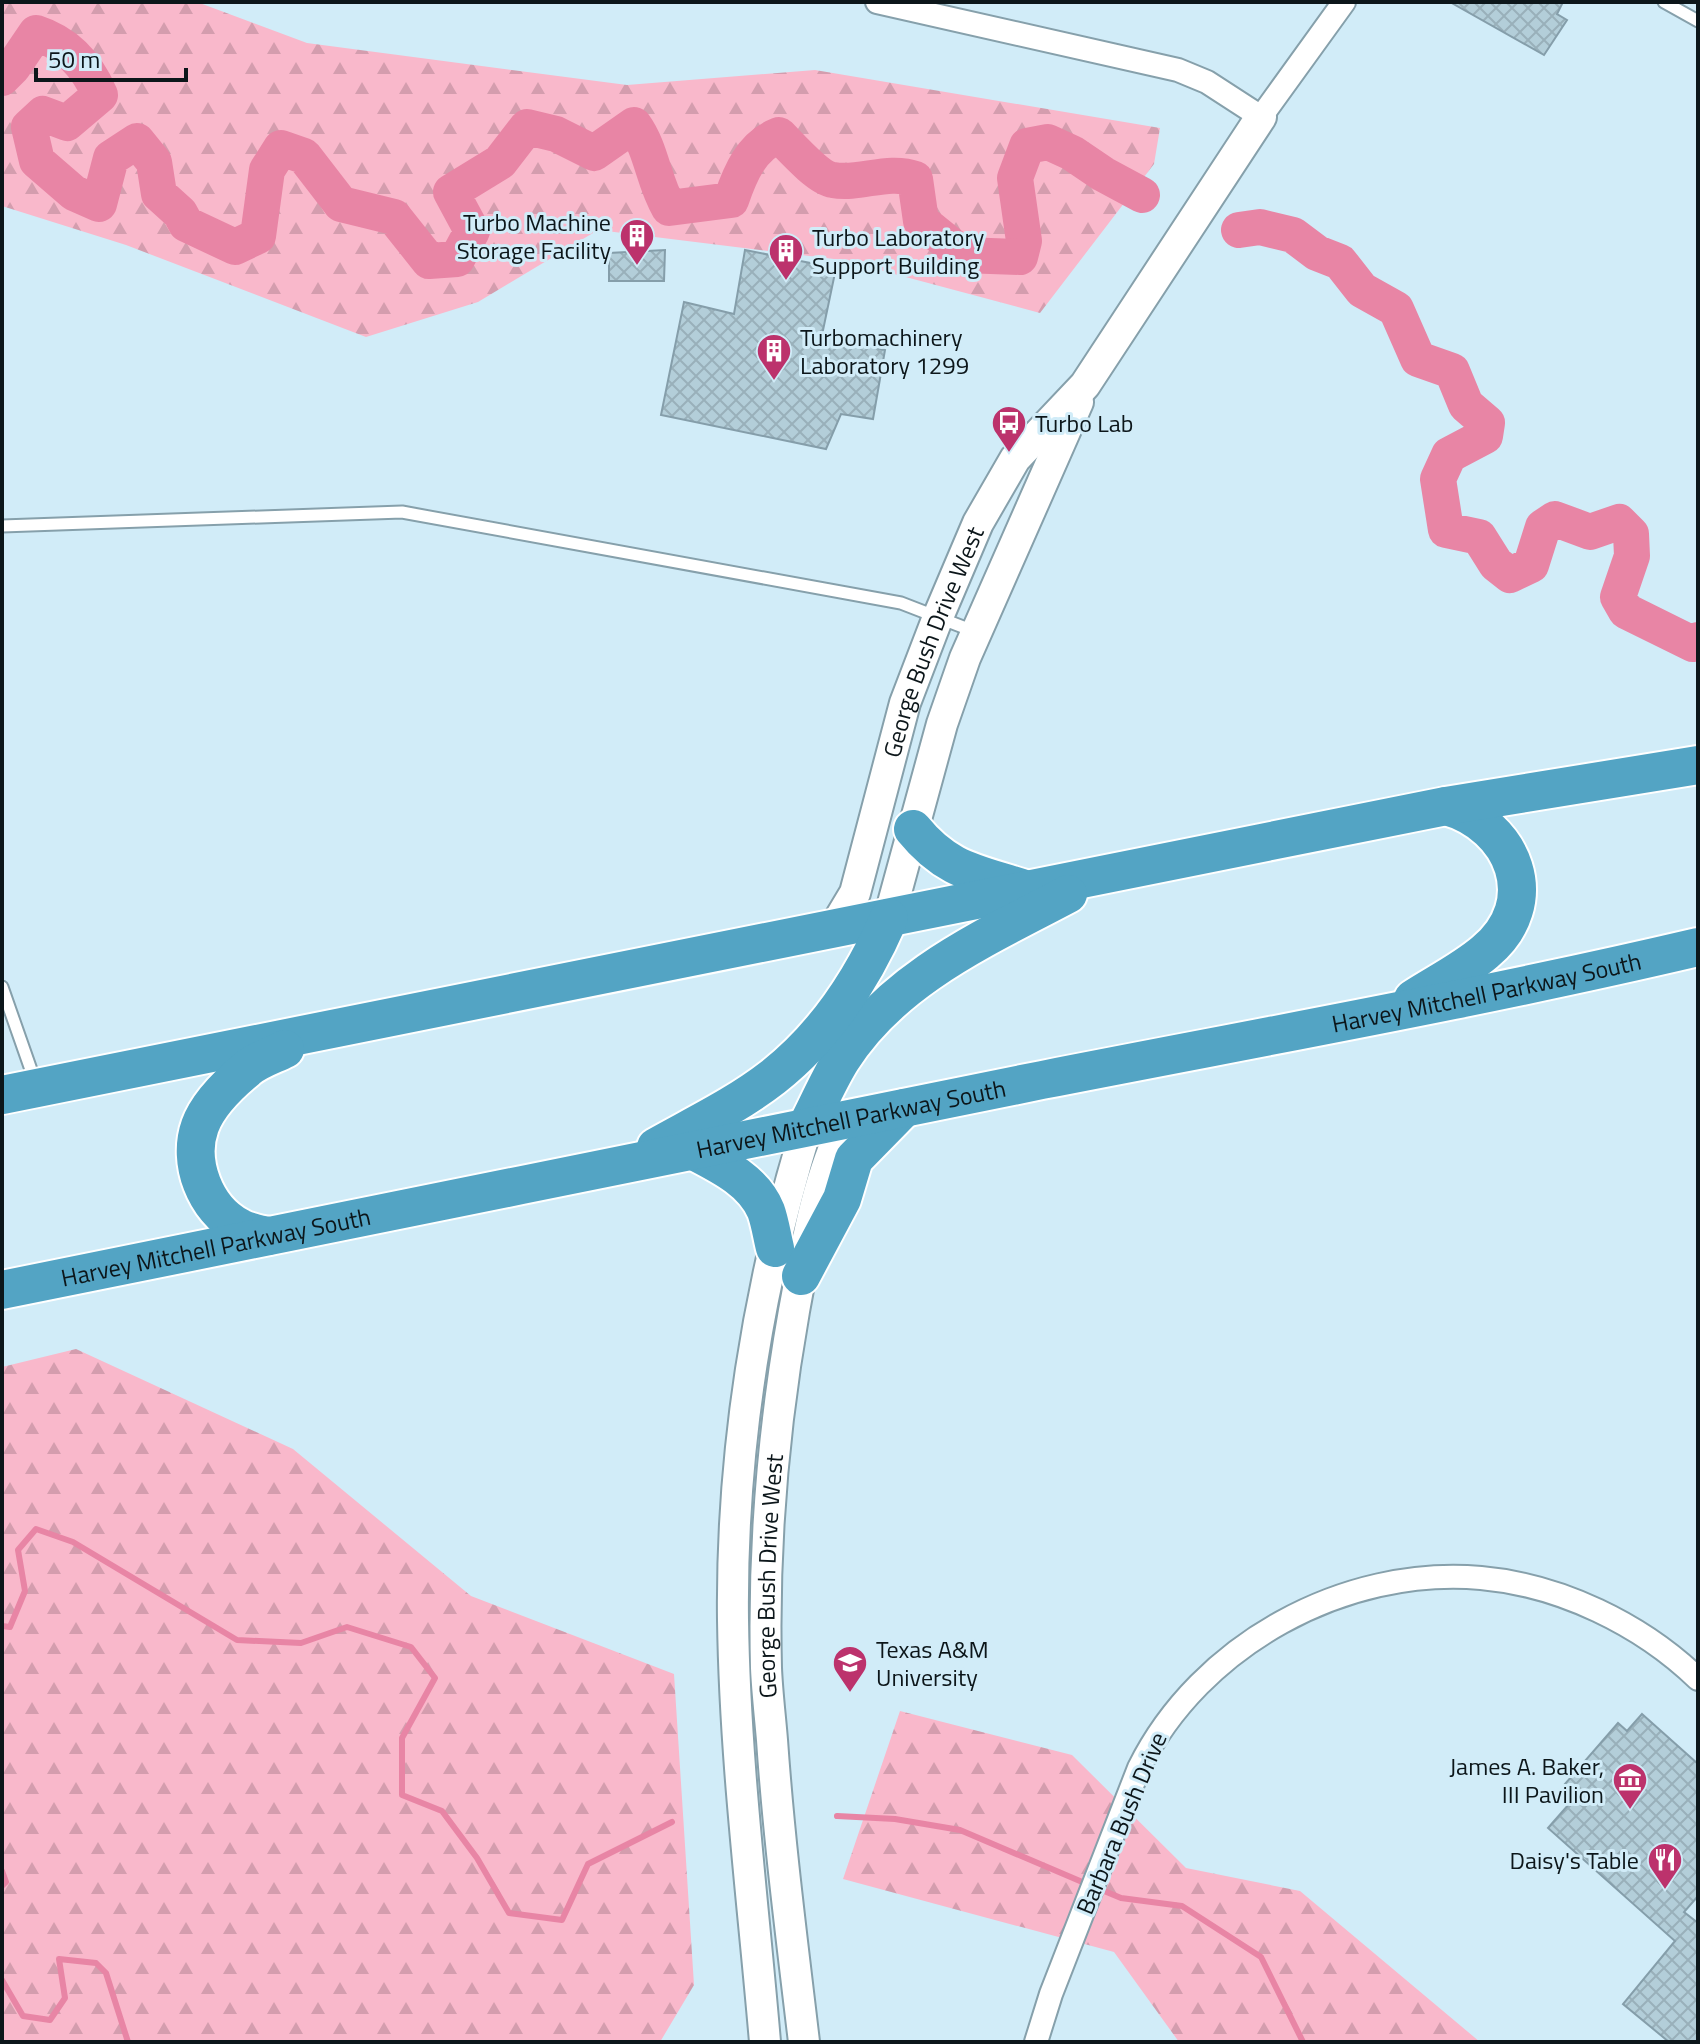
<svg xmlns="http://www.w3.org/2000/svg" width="1700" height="2044" viewBox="0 0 1700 2044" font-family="'Titillium Web',sans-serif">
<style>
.forest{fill:url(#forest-firs)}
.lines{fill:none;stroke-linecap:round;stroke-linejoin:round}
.stream{stroke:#e885a5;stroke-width:6}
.river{stroke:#e885a5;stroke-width:36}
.building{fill:url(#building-cross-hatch);stroke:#859eaa;stroke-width:2}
.lane-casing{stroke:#86a0ab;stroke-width:15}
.street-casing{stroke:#86a0ab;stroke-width:26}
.secondary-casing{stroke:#86a0ab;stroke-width:34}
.highway-casing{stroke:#fff;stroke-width:42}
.lane{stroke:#fff;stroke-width:11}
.street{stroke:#fff;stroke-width:22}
.secondary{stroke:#fff;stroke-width:30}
.highway{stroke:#53a4c4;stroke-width:38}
.labels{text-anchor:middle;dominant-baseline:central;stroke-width:6;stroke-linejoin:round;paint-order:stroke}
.poi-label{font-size:24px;fill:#0c161a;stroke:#d1ecf8;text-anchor:start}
.street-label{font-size:24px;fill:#0c161a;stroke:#d1ecf8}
</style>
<defs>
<pattern id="forest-firs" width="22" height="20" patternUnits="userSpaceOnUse" patternTransform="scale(2)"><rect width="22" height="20" fill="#f9b8cb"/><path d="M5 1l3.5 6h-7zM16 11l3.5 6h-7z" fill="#d49dae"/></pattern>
<pattern id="building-cross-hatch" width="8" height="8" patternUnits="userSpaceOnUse" patternTransform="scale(2)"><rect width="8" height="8" fill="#b3ced9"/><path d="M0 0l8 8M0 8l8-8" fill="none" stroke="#99b0ba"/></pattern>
</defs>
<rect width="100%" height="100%" fill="#d1ecf8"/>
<path class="forest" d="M2 2H197L307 43 627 85 815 70 1160 128 1154 164 1040 313 842 260 598 230 478 302 366 337 126 245 2 206Z
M76 1349 293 1449 471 1596 674 1674 694 1985 660 2042H2V1367Z
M900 1711 1072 1755 1186 1868 1300 1891 1480 2042H1179L1114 1952 843 1879Z"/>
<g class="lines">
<path class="stream" d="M2 1626 10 1627 25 1591 18 1550 36 1529 73 1542 237 1640 301 1643 347 1627 411 1647 435 1678 402 1738V1795L442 1811 477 1858 509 1913 562 1920 588 1864 672 1822
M837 1816 895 1819 960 1830 1087 1884
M2 1871 6 1882 2 1886
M1097 1888 1121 1898 1182 1906 1261 1957 1303 2042
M2 1980 23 2016 50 2020 65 1998 59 1959 96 1963 106 1973 128 2042"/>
<path class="river" d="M2 78 13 67 36 33C67 43 87 65 100 95L67 123 43 114 29 127 37 161 74 193 99 204 111 158 137 141 154 162 159 194 180 213 186 224 235 247 258 236 267 170 281 148 304 156 341 204 394 217 429 261 457 259 472 231 451 192 500 162 527 127 556 134 594 153 634 125C652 150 653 181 669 208L731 200C740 174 751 146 779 135 791 147 818 178 833 180 860 185 888 169 915 179L921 221 963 255 1020 257 1024 241 1015 178 1027 146 1048 142 1072 153 1103 174 1142 195
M1239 230 1260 227 1293 235 1317 253 1340 262 1362 290 1396 309 1418 359 1452 371 1466 405 1487 423 1485 436 1449 455 1438 479 1446 530 1479 537 1496 564 1510 575 1531 565 1543 527 1555 519 1590 532 1619 522 1631 534 1632 556 1618 597 1626 611 1693 644 1698 640"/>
</g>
<path class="building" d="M1450 2H1563L1557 14 1567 20 1544 55Z
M665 250 664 281H609V253Z
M745 250 836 268 822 335 885 350 873 419 841 414 826 449 661 415 684 302 734 314Z
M1642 1714 1698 1764V1896L1684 1912 1698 1923V2042H1669L1623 2004 1675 1941 1548 1828 1577 1795 1565 1784 1618 1723 1627 1731Z"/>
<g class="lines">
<defs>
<path id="lane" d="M1664 2 1698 21
M2 526 402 512 901 603 976 632
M2 987 36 1084"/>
<path id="street" d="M877 2 1178 70 1207 82 1261 117 1344 2
M1036 2042 1051 1994 1139 1768C1200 1645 1344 1566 1481 1578 1560 1585 1641 1624 1698 1679"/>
<g id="secondary">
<path d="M889 918 942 724 965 658 1078 402"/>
<path id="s1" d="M834 928 855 893 905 703 938 617 978 523 1015 459 1085 385 1261 117"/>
<path d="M765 2042C753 1901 735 1762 733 1620 731 1454 758 1285 807 1126"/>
<path id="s2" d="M804 2042C792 1941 779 1841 772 1740 770 1716 767 1692 766 1668 763 1547 773 1429 794 1311 806 1246 817 1178 847 1119"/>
</g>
<g id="highway">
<path d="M913 829C947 871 976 873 1025 889"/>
<path d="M1413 999C1436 984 1464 970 1485 952 1545 902 1514 825 1446 806"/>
<path d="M2 1095 1446 806 1698 765"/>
<path d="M807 1126C818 1105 828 1081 841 1060 893 978 985 938 1068 894"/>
<path d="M656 1147C695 1125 737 1105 773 1077 825 1036 863 978 889 918"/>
<path d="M694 1151C721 1165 754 1181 766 1211 770 1222 772 1236 775 1248"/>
<path d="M268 1236C259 1234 247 1232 239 1227 205 1209 187 1162 200 1126 208 1104 230 1083 247 1069 257 1060 273 1055 285 1049"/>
<path d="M801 1276 842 1199 854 1159 904 1108"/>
<path id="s3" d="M2 1290C349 1220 695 1150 1042 1080 1261 1037 1481 998 1698 947"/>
</g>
</defs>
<use href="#lane" class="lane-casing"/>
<use href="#street" class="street-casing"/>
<use href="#secondary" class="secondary-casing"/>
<use href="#highway" class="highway-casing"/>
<use href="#lane" class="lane"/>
<use href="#street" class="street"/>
<use href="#secondary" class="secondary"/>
<use href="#highway" class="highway"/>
</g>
<defs>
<symbol id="building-pin" viewBox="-11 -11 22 30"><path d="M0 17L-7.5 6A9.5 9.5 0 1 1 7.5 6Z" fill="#bc326c" stroke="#d1ecf8"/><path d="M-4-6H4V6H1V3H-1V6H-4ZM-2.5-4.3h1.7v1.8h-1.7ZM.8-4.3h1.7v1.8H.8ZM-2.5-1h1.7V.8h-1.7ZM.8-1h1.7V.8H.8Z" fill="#fff"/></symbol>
<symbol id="bus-pin" viewBox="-11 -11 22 30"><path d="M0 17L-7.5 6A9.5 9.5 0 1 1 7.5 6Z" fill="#bc326c" stroke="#d1ecf8"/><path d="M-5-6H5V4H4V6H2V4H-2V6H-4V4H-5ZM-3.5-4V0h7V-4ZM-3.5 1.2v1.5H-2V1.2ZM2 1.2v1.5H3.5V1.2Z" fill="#fff"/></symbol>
<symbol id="university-pin" viewBox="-11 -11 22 30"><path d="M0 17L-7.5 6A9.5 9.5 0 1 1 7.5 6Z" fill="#bc326c" stroke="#d1ecf8"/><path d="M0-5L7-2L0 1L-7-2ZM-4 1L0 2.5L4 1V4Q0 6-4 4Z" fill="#fff"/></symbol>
<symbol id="museum-pin" viewBox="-11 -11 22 30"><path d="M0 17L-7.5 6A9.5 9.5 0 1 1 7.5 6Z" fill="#bc326c" stroke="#d1ecf8"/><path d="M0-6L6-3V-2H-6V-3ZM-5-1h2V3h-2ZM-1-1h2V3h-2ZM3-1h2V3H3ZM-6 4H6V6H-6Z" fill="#fff"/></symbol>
<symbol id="restaurant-pin" viewBox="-11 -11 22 30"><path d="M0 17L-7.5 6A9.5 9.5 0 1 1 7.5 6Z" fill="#bc326c" stroke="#d1ecf8"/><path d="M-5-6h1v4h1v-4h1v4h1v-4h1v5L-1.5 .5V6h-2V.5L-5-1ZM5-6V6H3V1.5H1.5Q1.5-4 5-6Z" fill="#fff"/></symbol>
</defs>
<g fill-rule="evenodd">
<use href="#building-pin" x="617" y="216" width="40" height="54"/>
<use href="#building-pin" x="766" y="231" width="40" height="54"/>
<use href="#building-pin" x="754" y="331" width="40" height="54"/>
<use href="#bus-pin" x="989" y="403" width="40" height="54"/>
<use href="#university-pin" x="830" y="1643" width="40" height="54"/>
<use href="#museum-pin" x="1610" y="1760" width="40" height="54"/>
<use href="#restaurant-pin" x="1645" y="1840" width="40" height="54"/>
</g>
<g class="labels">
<g class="poi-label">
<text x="611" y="222" text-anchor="end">Turbo Machine<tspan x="611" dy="28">Storage Facility</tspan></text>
<text x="812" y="237">Turbo Laboratory<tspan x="812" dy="28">Support Building</tspan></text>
<text x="800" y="337">Turbomachinery<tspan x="800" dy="28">Laboratory 1299</tspan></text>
<text x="1035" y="423">Turbo Lab</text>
<text x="876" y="1649">Texas A&amp;M<tspan x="876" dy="28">University</tspan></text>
<text x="1604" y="1766" text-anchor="end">James A. Baker,<tspan x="1604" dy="28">III Pavilion</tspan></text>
<text x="1639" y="1860" text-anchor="end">Daisy's Table</text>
</g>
<g class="street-label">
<text stroke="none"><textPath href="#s1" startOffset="304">George Bush Drive West</textPath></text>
<text stroke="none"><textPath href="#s3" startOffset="1514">Harvey Mitchell Parkway South</textPath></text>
<text stroke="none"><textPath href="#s3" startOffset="866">Harvey Mitchell Parkway South</textPath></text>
<text stroke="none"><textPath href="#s3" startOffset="218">Harvey Mitchell Parkway South</textPath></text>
<text stroke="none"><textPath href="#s2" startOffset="468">George Bush Drive West</textPath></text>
<text transform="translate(1121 1823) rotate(-67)">Barbara Bush Drive</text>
</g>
</g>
<rect width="1700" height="2044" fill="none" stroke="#0c161a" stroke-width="8"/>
<path d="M36 68v12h150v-12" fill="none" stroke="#0c161a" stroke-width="4"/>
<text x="48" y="68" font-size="24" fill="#0c161a" stroke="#d1ecf8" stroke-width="6" paint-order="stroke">50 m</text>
</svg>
